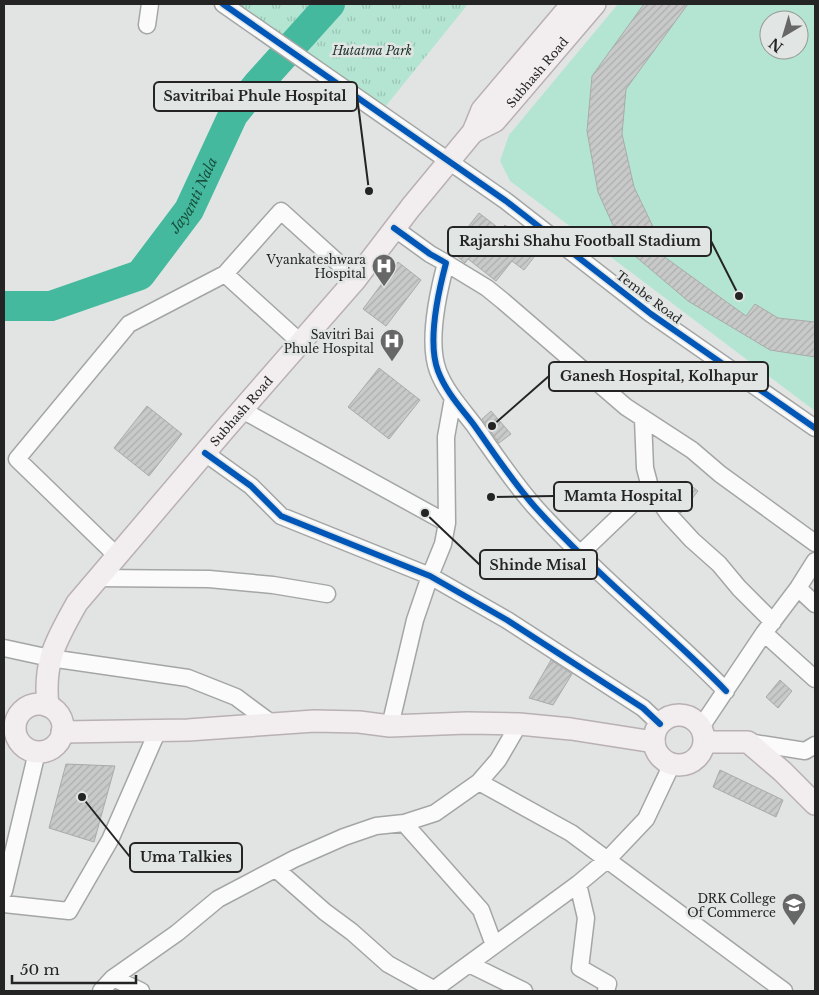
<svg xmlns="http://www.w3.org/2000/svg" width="819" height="995" viewBox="0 0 819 995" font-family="'Libre Baskerville',serif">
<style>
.grass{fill:url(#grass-tufts)}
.pitch{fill:#b3e5d2;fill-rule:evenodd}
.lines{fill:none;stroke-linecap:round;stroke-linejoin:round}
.river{stroke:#44b99d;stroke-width:30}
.building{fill:url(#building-hatch);stroke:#a9abaa}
.minor-casing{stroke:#a4a6a5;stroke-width:19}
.major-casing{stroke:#b9b0b3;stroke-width:24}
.minor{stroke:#fbfbfb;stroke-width:16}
.major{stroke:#f2edef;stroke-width:21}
.cycleway-casing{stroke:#e1e5e3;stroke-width:9}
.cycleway{stroke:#0057b8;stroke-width:6}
.labels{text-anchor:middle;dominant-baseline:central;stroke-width:5;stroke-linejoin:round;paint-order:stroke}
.park-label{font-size:12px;font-style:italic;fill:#1c322a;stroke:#e1e5e3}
.street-label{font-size:12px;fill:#232423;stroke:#e1e5e3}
.poi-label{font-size:12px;fill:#232423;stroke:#e1e5e3;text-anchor:end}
.water-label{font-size:14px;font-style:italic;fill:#184e3d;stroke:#e1e5e3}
.leader{fill:none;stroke:#232423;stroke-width:2}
.callout-dot{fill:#232423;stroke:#e1e5e3;stroke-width:2}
.callout{fill:#e1e5e3;stroke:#232423;stroke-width:2}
.callout-label{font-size:14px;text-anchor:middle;font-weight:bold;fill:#232423}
</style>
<defs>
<pattern id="grass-tufts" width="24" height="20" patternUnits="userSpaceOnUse" patternTransform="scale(1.25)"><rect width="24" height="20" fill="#b3e5d2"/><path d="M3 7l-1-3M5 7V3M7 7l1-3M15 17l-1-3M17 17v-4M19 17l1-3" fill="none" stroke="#9ac4b4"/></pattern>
<pattern id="building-hatch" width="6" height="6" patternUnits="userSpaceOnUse" patternTransform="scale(1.25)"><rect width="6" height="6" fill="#c8cac9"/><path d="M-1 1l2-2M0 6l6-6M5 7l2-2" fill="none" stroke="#acadac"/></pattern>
</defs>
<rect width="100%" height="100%" fill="#e2e4e3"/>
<path class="grass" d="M223 4H468L381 112Z"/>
<path class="pitch" d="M618 4H815V411L510 181 500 161 509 135ZM769 20H799V50H769Z"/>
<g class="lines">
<path class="river" id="s1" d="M4 306H51L140 275 189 210 233 115 257 85 330 4"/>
</g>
<path class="building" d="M644 4H688L626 89 622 134 634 187 656 233 648 245 746 316 755 304 778 318 815 322V357L770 350 688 301 622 245 598 192 587 131 592 76Z
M479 213 501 230 505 225 538 252 524 270 512 261 496 281 468 259 465 263 450 250Z
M398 262 421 280 386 326 363 309Z
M379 368 420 400 389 439 348 407Z
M147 406 182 434 149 476 114 448Z
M491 411 511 434 499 443 482 419Z
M685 481 698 491 681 513 671 500Z
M551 660 572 674 553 705 529 698Z
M780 680 792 691 778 708 766 697Z
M66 764 115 766 94 842 49 828Z
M720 770 783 800 776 817 713 787Z"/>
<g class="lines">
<defs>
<path id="minor" d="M223 4 506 201 651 314 815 428
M147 25 150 4
M394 228 430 254 446 263C438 293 427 342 438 371 446 392 461 408 474 425 494 453 512 481 535 507 570 546 610 583 649 618 675 642 701 665 726 691
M446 263 487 288 503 301 626 407 692 450 720 474 815 543
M225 274 281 211 356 279
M242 410 447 523
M643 419 645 468 650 487 669 515 692 540 719 564 739 588 773 622
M205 453 251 486 281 516 430 576 507 620 643 708 660 724
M581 553 650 487
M117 556 17 459 129 324 225 274 300 342
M97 578 209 579 273 585 327 594
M798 588 815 604
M764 633 815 679
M4 648 50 658 188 678 236 697 271 723
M390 726 415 620 430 576 443 544 447 523 446 437 453 398
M701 727 764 633 798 588 815 561
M748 742 805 751 815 745
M479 782 571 833 784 991
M404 823 481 910 494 945
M276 869 325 912 352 932 388 964 435 990
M578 884 586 918 580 968 608 984 606 991
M4 891 37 752
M4 904 69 911 110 840 158 730
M469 964 524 991
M113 978 141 991
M101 991 113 978 177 933 218 899 294 859 344 837 376 826 404 823 435 813 479 782 498 760 519 724
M432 991 578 884 608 859 646 819 672 764"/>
<g id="major">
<path id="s2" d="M473 132 495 121 595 4"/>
<circle cx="39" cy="728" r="24"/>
<path id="s3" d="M48 706C43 662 56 640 77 603L225 429 356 279 411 207 473 132 482 110 572 4"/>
<circle cx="679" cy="740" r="25"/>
<path d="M62 732 188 730 314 721 359 722 390 726 467 723 519 724 571 729 654 742"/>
<path d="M705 742H748L782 771 815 804"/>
</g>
</defs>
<use href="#minor" class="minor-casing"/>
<use href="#major" class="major-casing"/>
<use href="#minor" class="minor"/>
<use href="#major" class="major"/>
<defs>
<path id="cycleway" d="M223 4 506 201 651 314 815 428
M394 228 430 254 446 263C438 293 427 342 438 371 446 392 461 408 474 425 494 453 512 481 535 507 570 546 610 583 649 618 675 642 701 665 726 691
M205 453 251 486 281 516 430 576 507 620 643 708 660 724"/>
</defs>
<use href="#cycleway" class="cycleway-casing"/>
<use href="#cycleway" class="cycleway"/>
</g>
<defs>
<symbol id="hospital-pin" viewBox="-11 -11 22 30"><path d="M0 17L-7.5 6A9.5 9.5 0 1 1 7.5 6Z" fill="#666766" stroke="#e1e5e3"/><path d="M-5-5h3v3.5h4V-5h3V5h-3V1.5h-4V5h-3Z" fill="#fff"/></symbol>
<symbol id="university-pin" viewBox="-11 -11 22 30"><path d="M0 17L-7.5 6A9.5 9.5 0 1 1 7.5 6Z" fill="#666766" stroke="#e1e5e3"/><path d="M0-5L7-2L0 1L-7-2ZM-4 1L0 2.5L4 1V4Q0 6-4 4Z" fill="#fff"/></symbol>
</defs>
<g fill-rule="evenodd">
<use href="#hospital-pin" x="370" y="252" width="28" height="38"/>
<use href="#hospital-pin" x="378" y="327" width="28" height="38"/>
<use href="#university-pin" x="780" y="891" width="28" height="38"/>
</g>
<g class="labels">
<g class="park-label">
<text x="372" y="50">Hutatma Park</text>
</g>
<g class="street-label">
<text stroke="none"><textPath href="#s2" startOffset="89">Subhash Road</textPath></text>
<text transform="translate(649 297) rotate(37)">Tembe Road</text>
<text stroke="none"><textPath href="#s3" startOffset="362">Subhash Road</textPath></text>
</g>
<g class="poi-label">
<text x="366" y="259">Vyankateshwara<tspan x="366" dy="14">Hospital</tspan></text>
<text x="374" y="334">Savitri Bai<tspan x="374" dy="14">Phule Hospital</tspan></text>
<text x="776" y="898">DRK College<tspan x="776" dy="14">Of Commerce</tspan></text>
</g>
<g class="water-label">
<text stroke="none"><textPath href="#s1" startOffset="238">Jayanti Nala</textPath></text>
</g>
</g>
<path class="leader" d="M369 191L357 96M739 296L711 241M492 426L549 376M491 497L554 496M425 513L480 565M82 797L130 857"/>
<g class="callout-dot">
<circle cx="369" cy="191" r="5"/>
<circle cx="739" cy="296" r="5"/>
<circle cx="492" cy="426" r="5"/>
<circle cx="491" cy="497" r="5"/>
<circle cx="425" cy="513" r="5"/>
<circle cx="82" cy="797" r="5"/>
</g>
<g class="callout">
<rect x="154" y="82" width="203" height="29" rx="5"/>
<rect x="448" y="227" width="263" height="29" rx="5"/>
<rect x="549" y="362" width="219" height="29" rx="5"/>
<rect x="554" y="482" width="138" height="29" rx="5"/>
<rect x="480" y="550" width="117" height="29" rx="5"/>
<rect x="130" y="843" width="112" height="29" rx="5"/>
</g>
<g class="callout-label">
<text x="255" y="101">Savitribai Phule Hospital</text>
<text x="580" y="246">Rajarshi Shahu Football Stadium</text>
<text x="659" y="381">Ganesh Hospital, Kolhapur</text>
<text x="623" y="501">Mamta Hospital</text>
<text x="538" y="570">Shinde Misal</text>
<text x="186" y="862">Uma Talkies</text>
</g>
<rect width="819" height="995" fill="none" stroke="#232423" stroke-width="10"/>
<g transform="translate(784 35) rotate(218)"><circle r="24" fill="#e1e5e3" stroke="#959896"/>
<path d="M0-4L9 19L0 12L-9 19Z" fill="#666766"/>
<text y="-8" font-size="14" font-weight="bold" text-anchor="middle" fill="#232423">N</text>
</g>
<path d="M12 975v8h124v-8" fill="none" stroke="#232423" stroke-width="2.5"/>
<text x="20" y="975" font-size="15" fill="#232423" stroke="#e1e5e3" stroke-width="4" paint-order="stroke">50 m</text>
</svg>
